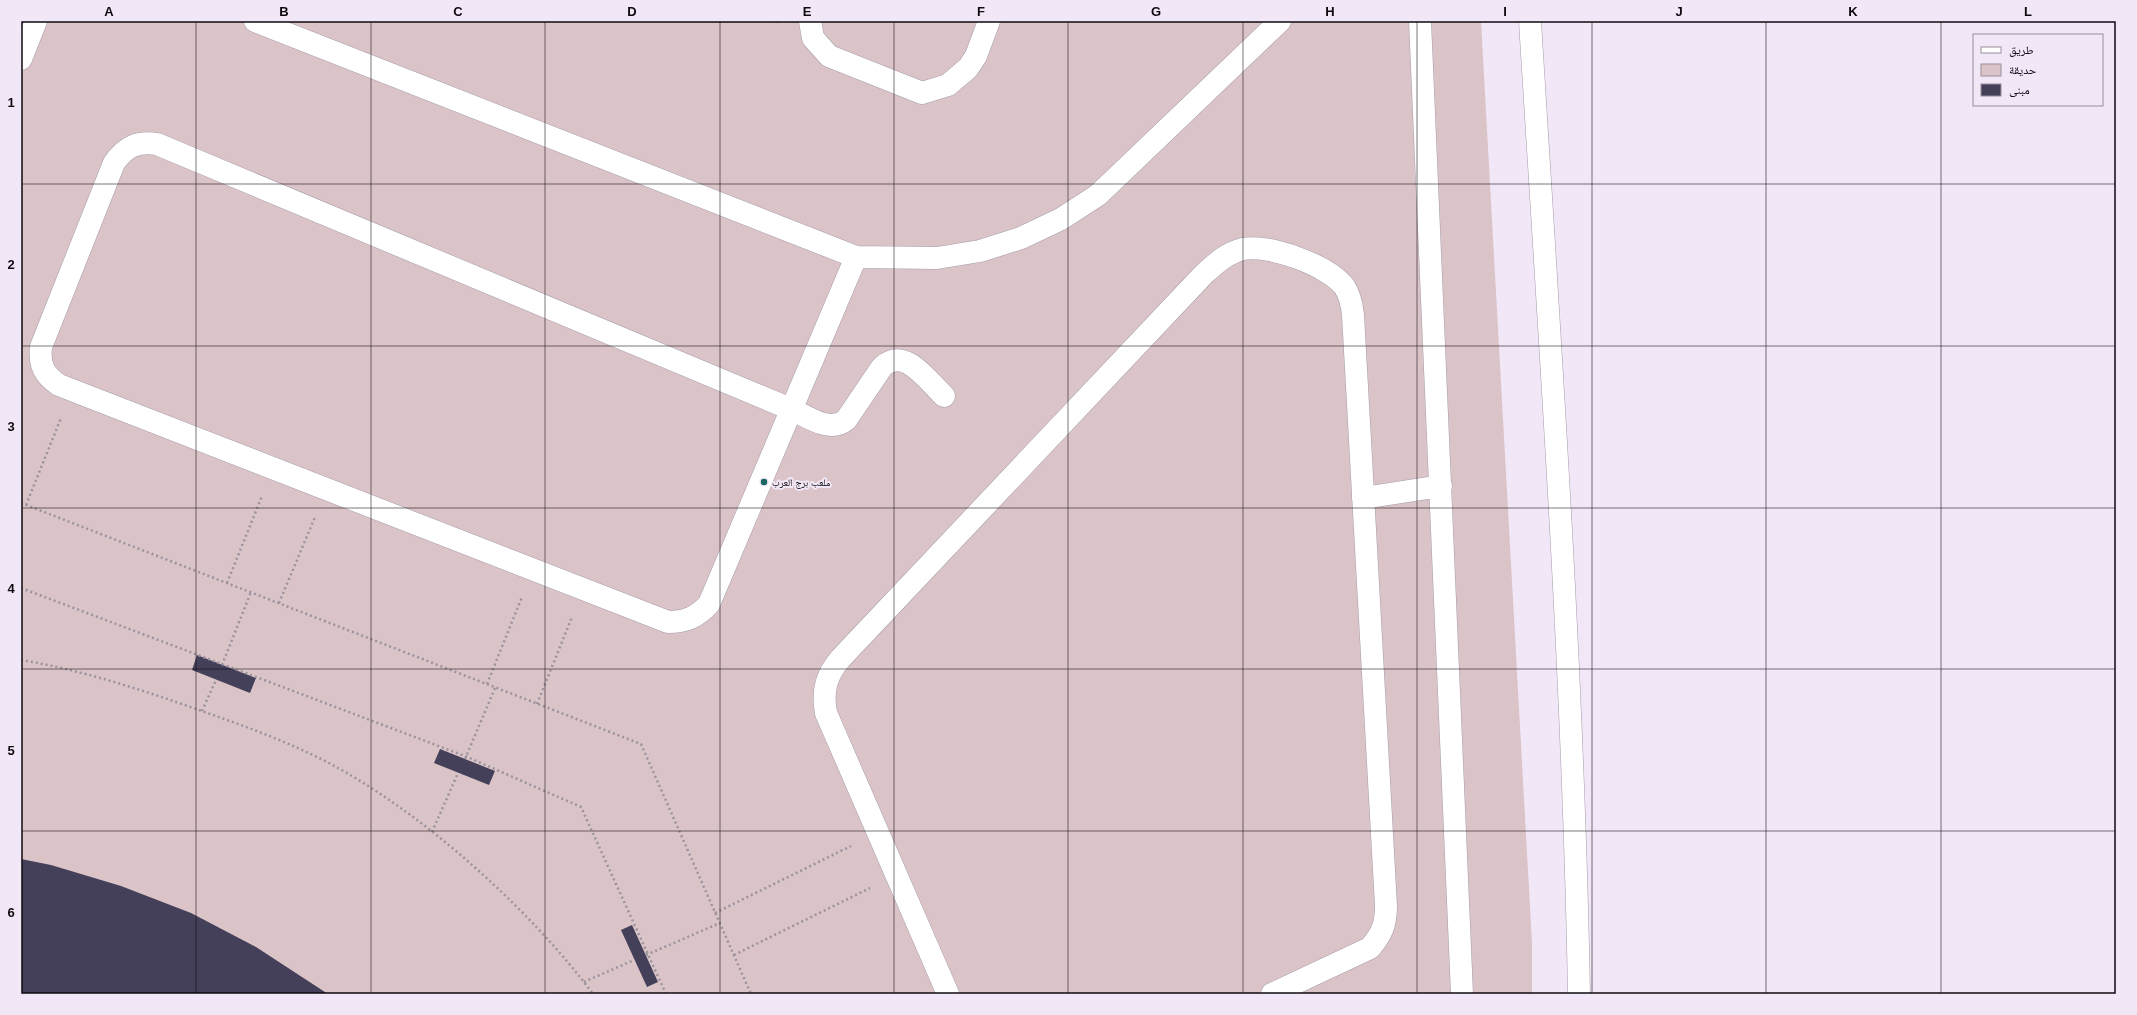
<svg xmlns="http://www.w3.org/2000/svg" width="2137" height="1015" viewBox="0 0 2137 1015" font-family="Helvetica,'Noto Naskh Arabic',sans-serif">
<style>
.green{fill:#dbc4c8}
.building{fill:#44405a}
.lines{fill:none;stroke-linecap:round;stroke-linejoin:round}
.minor-casing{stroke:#a59baa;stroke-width:23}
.path{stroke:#9a929d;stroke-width:2.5;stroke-dasharray:2 3;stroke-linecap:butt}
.minor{stroke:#fff;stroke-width:22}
.grid{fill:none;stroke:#0e0a0f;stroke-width:1;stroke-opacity:0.55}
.poi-dot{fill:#196662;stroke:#f2e7f6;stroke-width:1.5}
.labels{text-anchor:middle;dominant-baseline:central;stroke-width:4;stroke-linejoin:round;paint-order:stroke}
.poi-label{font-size:10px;fill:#0e0a0f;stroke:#f2e7f6;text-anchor:start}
.neatline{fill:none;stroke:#0e0a0f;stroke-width:1.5}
.grid-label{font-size:13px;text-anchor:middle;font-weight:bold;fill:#0e0a0f}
</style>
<rect width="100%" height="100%" fill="#f2e7f6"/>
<path class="green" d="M21 21H1481L1532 943V994H21Z"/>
<path class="building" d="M197 655 256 678 250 693 192 670Z
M440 749 495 771 489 785 434 763Z
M21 859 51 865 121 886 191 913 256 947 328 994H21Z
M632 925 658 982 647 987 621 930Z"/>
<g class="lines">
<defs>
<path id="minor" d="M255 21 856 257 937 258 980 251 1021 238 1061 219 1098 195 1280 21
M810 21 813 38 829 56 922 93 948 85 968 68 976 56 989 21
M1420 21 1462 994
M1530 21C1550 345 1573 669 1579 994
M21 59 36 21
M856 257 709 604C697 617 686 622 668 622L59 385C44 375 39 365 41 347L114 163C126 146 138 141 157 144L793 410C808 417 830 433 846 420L882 367C905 346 927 380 944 396
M1363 498 1441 486
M948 994 826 713C822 691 826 675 841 658L1204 274C1216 263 1227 253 1243 249 1269 244 1327 265 1344 286 1350 295 1352 305 1353 315L1386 906C1386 924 1382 934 1370 948L1272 994"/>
</defs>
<use href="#minor" class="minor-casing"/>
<path class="path" d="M771 21 781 22
M21 503 641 744 751 994
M26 505 61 418
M227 583 262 496
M21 588 465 756 581 807 666 994
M279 603 315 517
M21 660C75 669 127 685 179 703 230 721 278 737 327 762 422 812 529 908 593 994
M222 665 251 592
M487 684 522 597
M537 704 572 617
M202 711 216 680
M465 759 495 688
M432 832 458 773
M715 913 851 846
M646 955 720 923
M734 955 870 888
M584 982 634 960"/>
<use href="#minor" class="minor"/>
</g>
<path class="grid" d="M196 21V994M371 21V994M545 21V994M720 21V994M894 21V994M1068 21V994M1243 21V994M1417 21V994M1592 21V994M1766 21V994M1941 21V994M21 184H2116M21 346H2116M21 508H2116M21 669H2116M21 831H2116"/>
<circle class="poi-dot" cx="764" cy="482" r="4"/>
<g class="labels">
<g class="poi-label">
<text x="772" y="482">ملعب برج العرب</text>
</g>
</g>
<rect width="2137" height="1015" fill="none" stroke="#f2e7f6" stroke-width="44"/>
<rect x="1973" y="34" width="130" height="72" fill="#f2e7f6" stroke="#978f9a"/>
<rect x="1981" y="47" width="20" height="6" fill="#ffffff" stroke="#978f9a"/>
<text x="2009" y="54" font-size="12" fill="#0e0a0f">طريق</text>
<rect x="1981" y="64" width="20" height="12" fill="#dbc4c8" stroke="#978f9a"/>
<text x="2009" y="74" font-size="12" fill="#0e0a0f">حديقة</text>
<rect x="1981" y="84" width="20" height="12" fill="#44405a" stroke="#978f9a"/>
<text x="2009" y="94" font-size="12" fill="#0e0a0f">مبنى</text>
<rect x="22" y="22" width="2093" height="971" class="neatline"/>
<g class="grid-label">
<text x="109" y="16">A</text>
<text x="284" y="16">B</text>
<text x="458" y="16">C</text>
<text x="632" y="16">D</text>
<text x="807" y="16">E</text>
<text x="981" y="16">F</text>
<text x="1156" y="16">G</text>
<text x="1330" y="16">H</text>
<text x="1505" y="16">I</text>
<text x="1679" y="16">J</text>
<text x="1853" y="16">K</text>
<text x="2028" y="16">L</text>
<text x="11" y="107">1</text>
<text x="11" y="269">2</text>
<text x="11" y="431">3</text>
<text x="11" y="593">4</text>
<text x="11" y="755">5</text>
<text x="11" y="917">6</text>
</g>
</svg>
